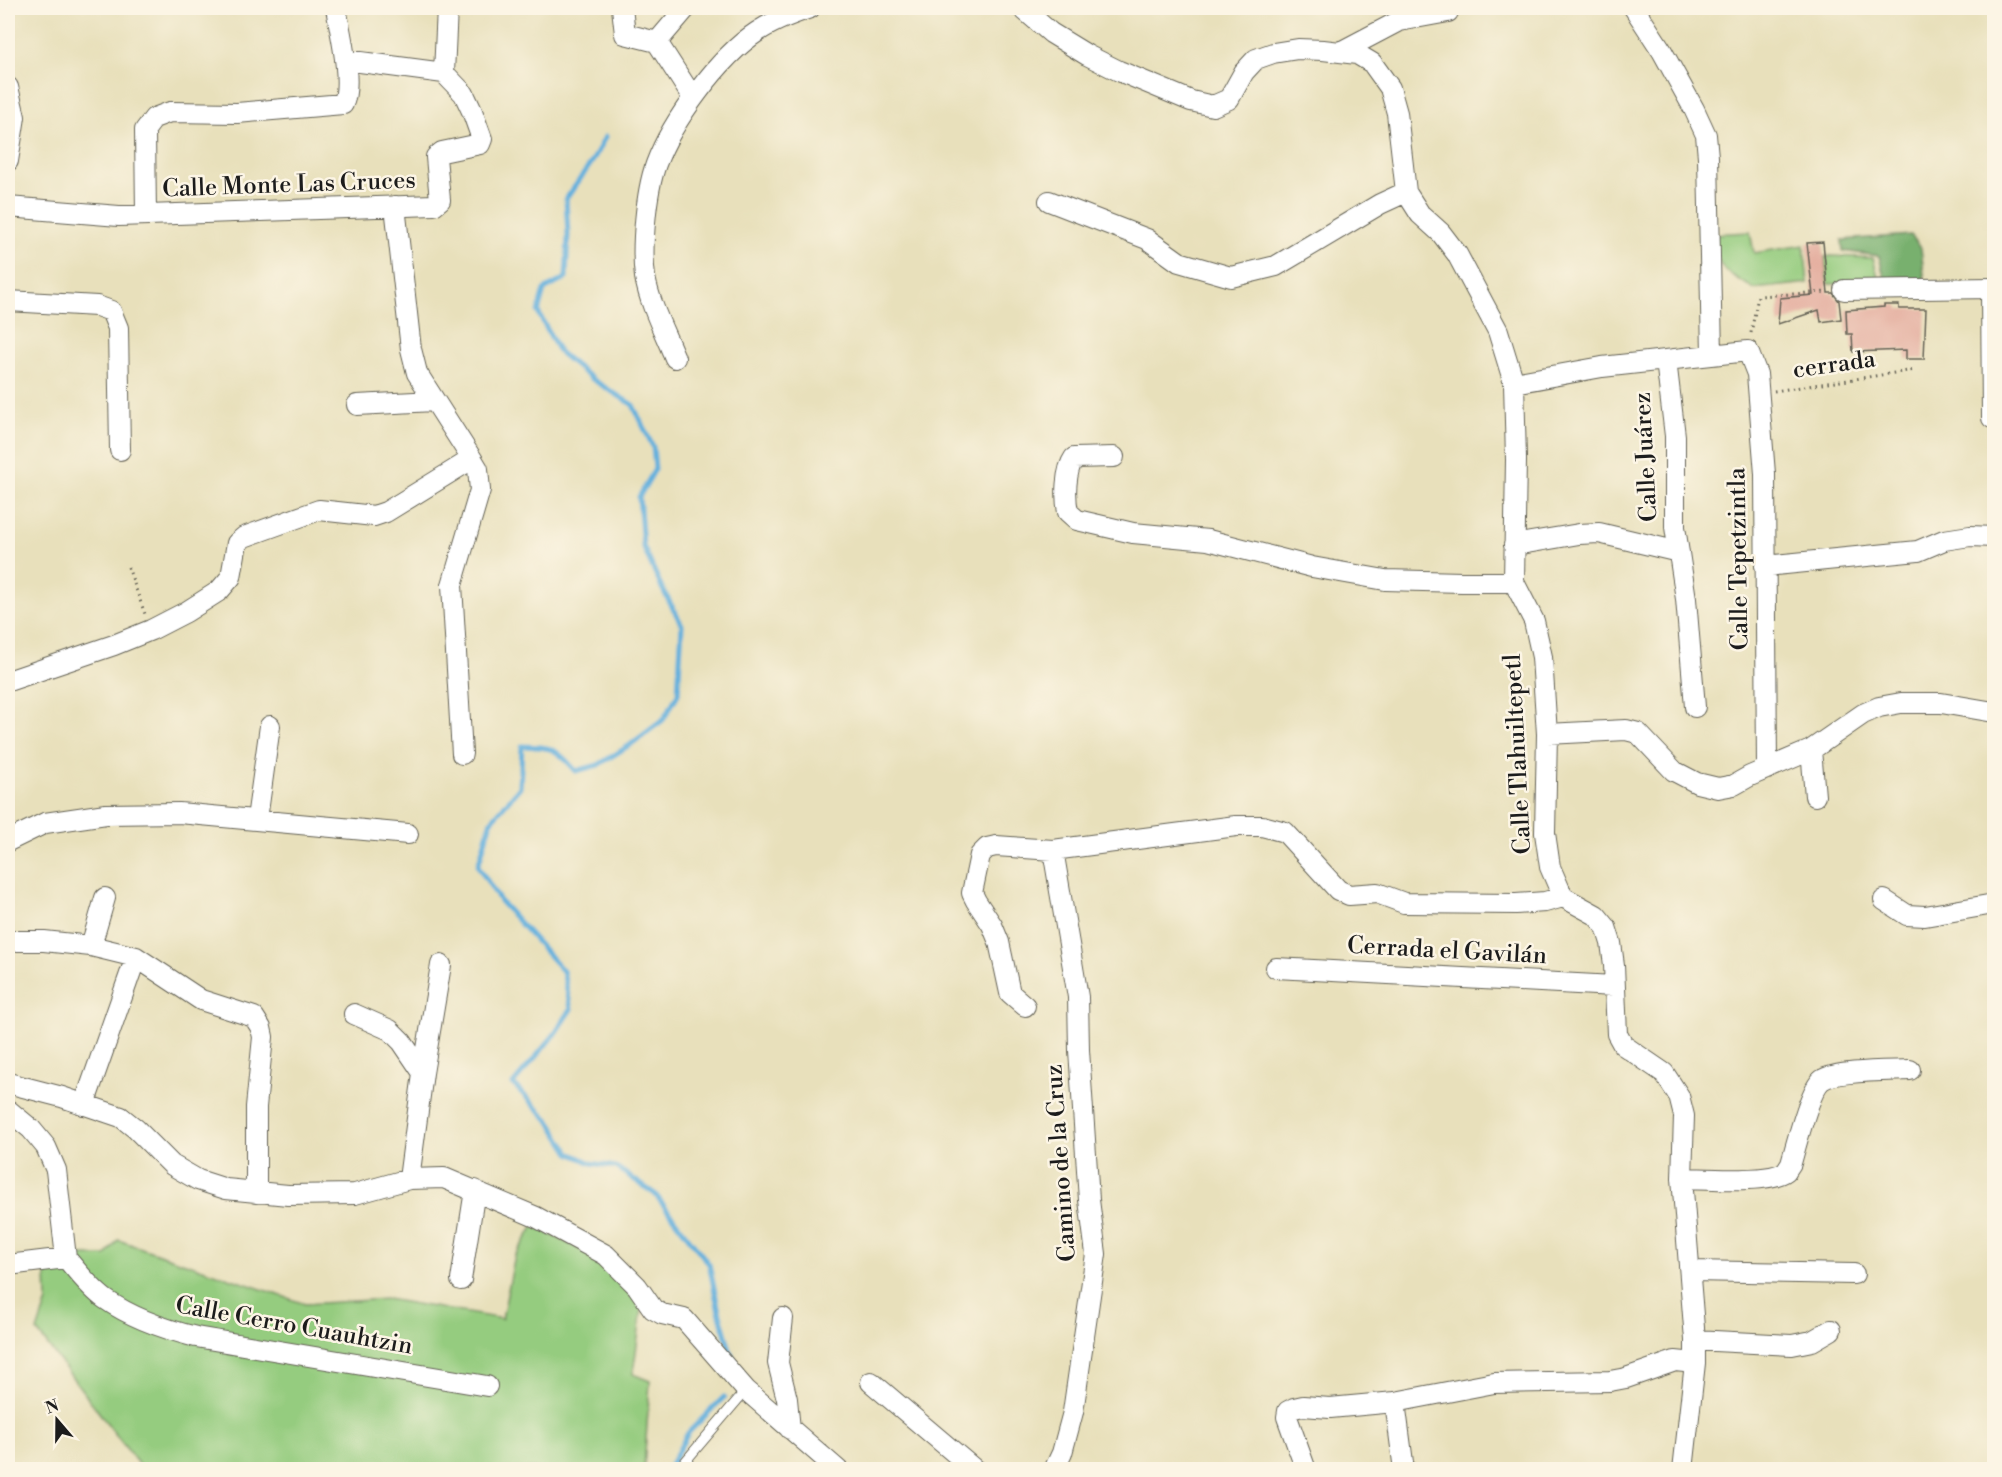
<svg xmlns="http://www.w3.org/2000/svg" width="2002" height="1477" viewBox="0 0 2002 1477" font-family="'Libre Bodoni',serif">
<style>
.green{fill:#95cc7f;stroke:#58744e;stroke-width:1.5}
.forest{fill:#78b06e;stroke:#4a6645;stroke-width:1.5}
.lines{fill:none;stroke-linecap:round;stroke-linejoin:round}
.stream{stroke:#64b0dd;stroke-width:5}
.building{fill:#e5b0a1}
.service-casing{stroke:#636154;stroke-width:11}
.minor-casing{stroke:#636154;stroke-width:22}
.path{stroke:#636154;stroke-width:3;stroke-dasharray:1.5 4.5;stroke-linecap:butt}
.service{stroke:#fff;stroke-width:9}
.minor{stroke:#fff;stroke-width:20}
.labels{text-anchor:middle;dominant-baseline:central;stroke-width:5;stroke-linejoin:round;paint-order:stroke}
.street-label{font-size:24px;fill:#1c1c1c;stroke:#fcf5e5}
</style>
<rect width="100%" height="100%" fill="#fcf5e5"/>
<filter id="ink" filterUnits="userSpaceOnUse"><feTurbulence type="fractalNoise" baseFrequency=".0167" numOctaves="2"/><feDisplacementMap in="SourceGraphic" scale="12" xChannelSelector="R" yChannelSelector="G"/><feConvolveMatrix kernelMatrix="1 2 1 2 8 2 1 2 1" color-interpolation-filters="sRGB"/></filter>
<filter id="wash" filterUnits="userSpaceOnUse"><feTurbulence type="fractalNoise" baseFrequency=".008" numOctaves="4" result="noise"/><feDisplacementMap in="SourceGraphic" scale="24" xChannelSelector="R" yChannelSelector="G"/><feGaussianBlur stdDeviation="1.35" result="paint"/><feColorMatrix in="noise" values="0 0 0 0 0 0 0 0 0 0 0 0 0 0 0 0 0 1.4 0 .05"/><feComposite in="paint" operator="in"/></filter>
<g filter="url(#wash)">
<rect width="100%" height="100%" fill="#e8e0bb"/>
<path class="green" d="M1750 232 1754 253 1804 245 1808 283 1754 289 1725 271 1713 253V234Z
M1831 256 1873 258 1880 284H1827L1825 257Z
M534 1226 601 1260 642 1308 633 1374 650 1381 644 1469H142L37 1331 47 1301 46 1272 50 1256H106L118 1240 305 1304 387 1299 502 1319 515 1256Z"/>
<path class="forest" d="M1911 235 1921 248 1925 284 1886 285 1879 256 1843 251 1842 240Z"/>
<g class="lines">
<path class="stream" d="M605 137 592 162 566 199 568 234 566 278 544 290 538 312 559 352 592 379 633 405 653 447 655 469 639 497 643 546 661 586 682 625 678 694 663 720 630 745 598 765 576 771C555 748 554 747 522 746L520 787 491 821 478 866 500 901 563 971 571 1009 554 1035 513 1084 548 1119 570 1153 591 1163 616 1167 655 1194 709 1264 718 1307 734 1365
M668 1470 688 1433 724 1397"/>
</g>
<g id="blocks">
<path class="building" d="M1823 242 1828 293H1833L1839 301 1841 319 1821 322 1819 310 1778 324 1780 298 1813 295 1807 243Z
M1884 305H1899V309H1926L1924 359H1906V350L1853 352 1852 334H1847L1846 310 1884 307Z"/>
</g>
</g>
<g filter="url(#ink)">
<use href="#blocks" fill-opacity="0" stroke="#636154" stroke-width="1.5"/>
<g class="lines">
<defs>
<path id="service" d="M678 1470 746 1390"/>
<path id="minor" d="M622 8 625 34 657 42
M1022 8 1051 33 1087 55 1119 71 1191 101 1213 106 1229 99 1244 72 1256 59 1273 53 1298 49 1323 50 1357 54 1372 63 1390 88 1397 113 1406 192 1420 214 1441 233 1457 254 1498 331 1514 383 1516 460 1514 582 1534 621 1542 657 1547 734 1545 833 1550 867 1563 897 1596 915 1606 927 1611 943 1614 965 1617 1034 1623 1045 1664 1073 1679 1096 1684 1116 1682 1178 1695 1340V1363L1683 1470
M1634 8 1662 51 1694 109 1706 135 1708 157 1712 355
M657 42 693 98
M657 42 686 8
M1342 51 1399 21 1448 12
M345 60 444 73
M8 87 15 117 8 161
M1049 201 1147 239 1179 262 1231 277 1276 266 1380 204 1406 192
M8 207 119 216 434 205 440 200 436 157 442 152 480 144 482 139 472 111 464 94 444 73 447 8
M146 215 145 130 154 118 170 112 237 113 343 104C353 83 340 31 336 8
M1991 288 1992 418
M1844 290 1994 288
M8 301 97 306 111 311 118 328 120 450
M675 358C664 331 650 305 645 277 641 247 646 192 656 164 672 121 719 57 757 32 773 21 792 14 810 8
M1666 360 1675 436V527L1686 599 1695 707
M1514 383 1602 367 1748 351 1757 374 1765 474 1767 769
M357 405 434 401
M1114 457 1074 458C1065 471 1065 497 1068 512L1077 520 1133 533 1208 540 1312 567 1385 580 1462 582H1514
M1514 545 1579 534 1599 533 1679 552
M1765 566 1918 551 1944 540 1970 536 1994 537
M8 681 114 645 151 630 186 612 219 591 231 577 237 543 244 537 319 510 374 516 386 512 472 459 417 373 411 349 395 206
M1547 734 1626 730 1638 733 1674 771 1697 783 1718 788 1734 785 1750 776 1811 750 1863 714 1879 707 1901 703H1941L1994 712
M1811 750 1815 796
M462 754 452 585 480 490 478 469 472 459
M257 819 270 726
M8 841 45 823 106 814 179 813 408 834
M1053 850 1078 997 1079 1050 1089 1200 1096 1254 1073 1412 1062 1453 1054 1470
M1884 900 1907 915 1925 916 1994 904
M8 941H44L91 946 136 957 201 1000 254 1017 261 1028 263 1037 256 1107V1193
M91 946 105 898
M1276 968 1614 986
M1025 1006 1010 993 999 942 992 925 976 901 972 893 980 855 987 848 996 846 1053 850 1236 826H1262L1285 832 1338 890 1349 895 1377 893 1404 903 1516 904 1545 902 1563 897
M354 1014 390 1030 402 1042 423 1073
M8 1083 62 1097 121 1117 136 1129 172 1165 198 1180 226 1189 288 1195 355 1194 409 1179 444 1178 536 1217 606 1255 637 1286 653 1309 662 1314 684 1319 746 1390 838 1470
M84 1105 136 957
M8 1110 31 1129 46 1147 56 1170 66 1258
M1682 1178C1703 1178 1770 1184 1786 1171 1787 1169 1790 1165 1791 1163 1796 1146 1810 1089 1822 1080 1836 1070 1891 1071 1910 1070
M409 1179 423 1073 441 965
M8 1265 66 1258C78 1272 90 1288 105 1299 132 1318 164 1329 196 1337L487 1386
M1691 1271 1854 1274
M461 1280 475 1190
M783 1318 778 1363 787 1399 790 1429
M1695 1340 1792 1345 1812 1341 1831 1330
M871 1382 975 1470
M1395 1402 1404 1470
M1306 1470 1287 1417 1288 1411 1294 1408 1303 1406 1330 1408 1395 1402 1494 1383 1610 1381 1626 1378 1675 1361 1695 1363"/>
</defs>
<use href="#service" class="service-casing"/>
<use href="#minor" class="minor-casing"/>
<path class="path" d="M1751 333 1758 296 1827 292
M1774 391 1915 370
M128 567 145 614"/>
<use href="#service" class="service"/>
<use href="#minor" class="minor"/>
</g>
</g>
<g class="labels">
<g class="street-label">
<text transform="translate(289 185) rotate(-2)">Calle Monte Las Cruces</text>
<text transform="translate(1834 365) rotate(-8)">cerrada</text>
<text transform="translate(1646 457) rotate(-93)">Calle Juárez</text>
<text transform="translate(1739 559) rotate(-91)">Calle Tepetzintla</text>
<text transform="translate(1518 754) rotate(-93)">Calle Tlahuiltepetl</text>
<text transform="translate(1447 951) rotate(3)">Cerrada el Gavilán</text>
<text transform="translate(1061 1163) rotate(-94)">Camino de la Cruz</text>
<text transform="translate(294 1326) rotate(10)">Calle Cerro Cuauhtzin</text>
</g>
</g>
<rect width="2002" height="1477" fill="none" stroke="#fcf5e5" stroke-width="30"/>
<g transform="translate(57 1420) rotate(340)" stroke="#fcf5e5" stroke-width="4.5" paint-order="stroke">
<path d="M0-4.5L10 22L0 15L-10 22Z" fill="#1c1c1c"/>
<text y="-9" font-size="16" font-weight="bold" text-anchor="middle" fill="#1c1c1c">N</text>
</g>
</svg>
